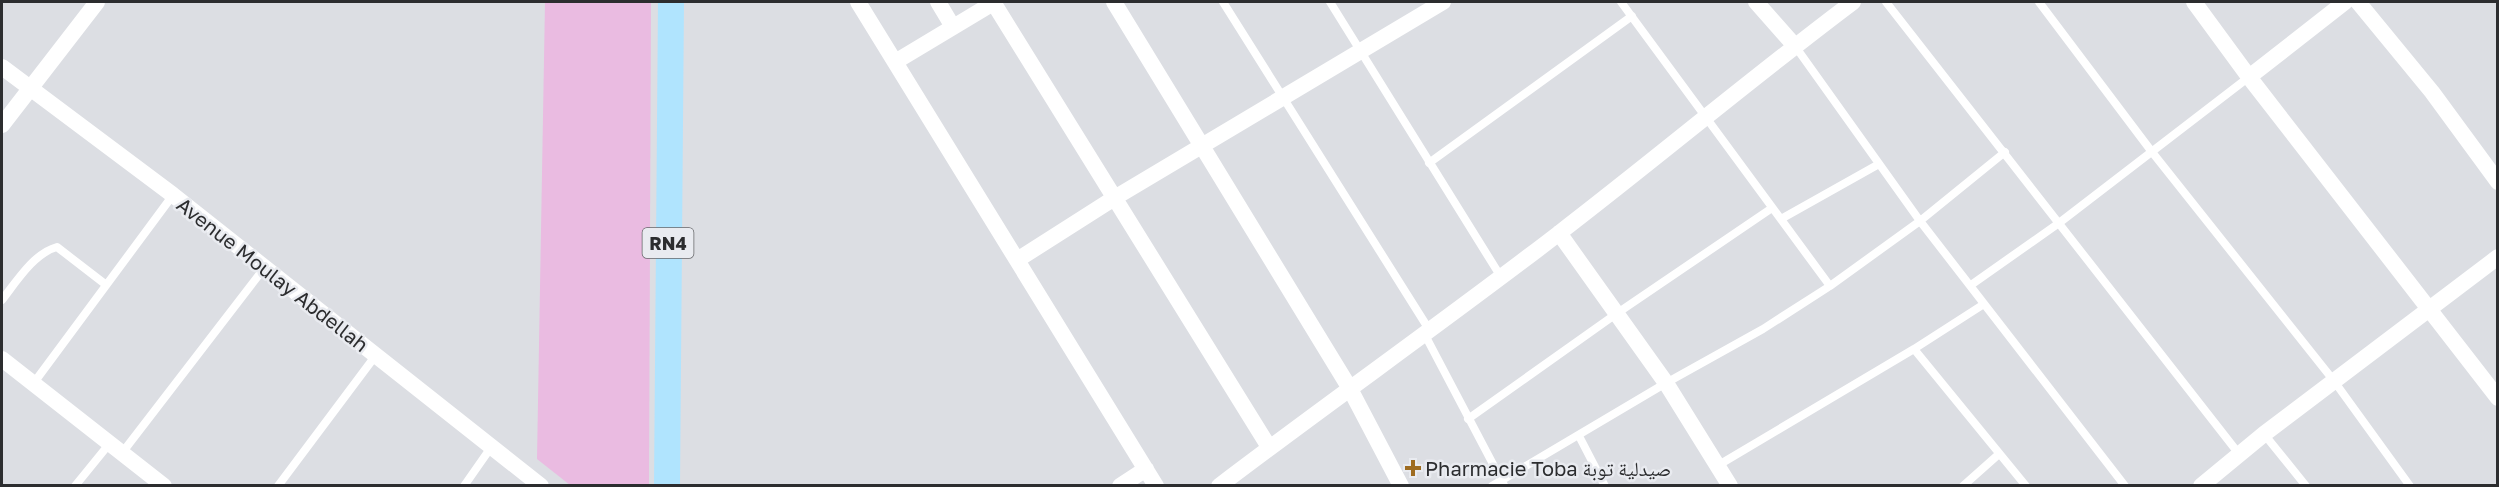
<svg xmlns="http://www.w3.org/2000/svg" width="2499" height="487" viewBox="0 0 2499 487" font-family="'Golos Text','Noto Naskh Arabic',sans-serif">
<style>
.green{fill:#eabbe1}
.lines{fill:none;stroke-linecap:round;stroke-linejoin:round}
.lane{stroke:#fff;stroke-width:8}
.street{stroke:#fff;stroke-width:16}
.primary{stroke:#b0e4fe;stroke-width:26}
.poi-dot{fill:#9e6c21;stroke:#e9ebf0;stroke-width:2}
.labels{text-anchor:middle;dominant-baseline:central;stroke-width:5;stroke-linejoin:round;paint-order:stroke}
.shield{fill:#e9ebf0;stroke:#656669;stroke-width:1.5}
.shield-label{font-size:18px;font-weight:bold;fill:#2c2d2f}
.street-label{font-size:20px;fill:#2c2d2f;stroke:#e9ebf0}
.poi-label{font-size:20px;fill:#2c2d2f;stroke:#e9ebf0;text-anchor:start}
</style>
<rect width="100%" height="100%" fill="#dcdee3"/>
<path class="green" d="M545 2H651L649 485H570L537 459Z"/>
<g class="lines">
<path class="lane" d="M1223 2 1430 331
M1330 2 1501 277
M1621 2 1830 286
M1886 2 2239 454
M2039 2 2152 152 2334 381 2410 486
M1795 46 1920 221 2125 486
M1429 163 1632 16
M1781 219 1879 164
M1971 285 2059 223 2249 77
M2 300C16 282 34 253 57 247L105 284
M1425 335 1504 485
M1914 349 2026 486
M33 384 173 195
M1468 419 1616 314 1772 208
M2264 434 2306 486
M1579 436 1605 486
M122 453 265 267
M1717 466 1914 349 1984 304
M75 486 110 443
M278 486 376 355
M464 486 492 446
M1492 486 1666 383 1763 329 1830 286 1920 221 2005 152
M1963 486 1999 454"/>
<path class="street" d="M858 2 1156 486
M938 2 953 27
M993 2 1269 447
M1114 2 1349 387 1401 486
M1756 2 1795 46
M2194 2 2249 77 2498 398
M2358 2 2432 92 2498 182
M895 62 995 2
M2 67 173 195 541 486
M2249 77 2345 2
M2 125 97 2
M1559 233 1666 383 1730 486
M1017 260 1116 197 1443 2
M2 359 164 486
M1120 486 1146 469
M1219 486C1331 401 1446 320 1558 234 1657 158 1753 77 1853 2
M2201 486 2264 434 2498 257"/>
<path class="primary" d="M667 486 671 2"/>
</g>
<path class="poi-dot" d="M1410 459h6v6h6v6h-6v6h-6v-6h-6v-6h6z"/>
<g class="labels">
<rect class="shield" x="642.5" y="228" width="51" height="30" rx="4.5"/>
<g class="shield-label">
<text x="668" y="243">RN4</text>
</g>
<g class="street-label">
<text transform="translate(273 274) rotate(38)">Avenue Moulay Abdellah</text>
</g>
<g class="poi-label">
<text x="1425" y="468">Pharmacie Toba صيدلية توبة</text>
</g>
</g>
<rect width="2499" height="487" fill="none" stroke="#2c2d2f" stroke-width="6"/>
</svg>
